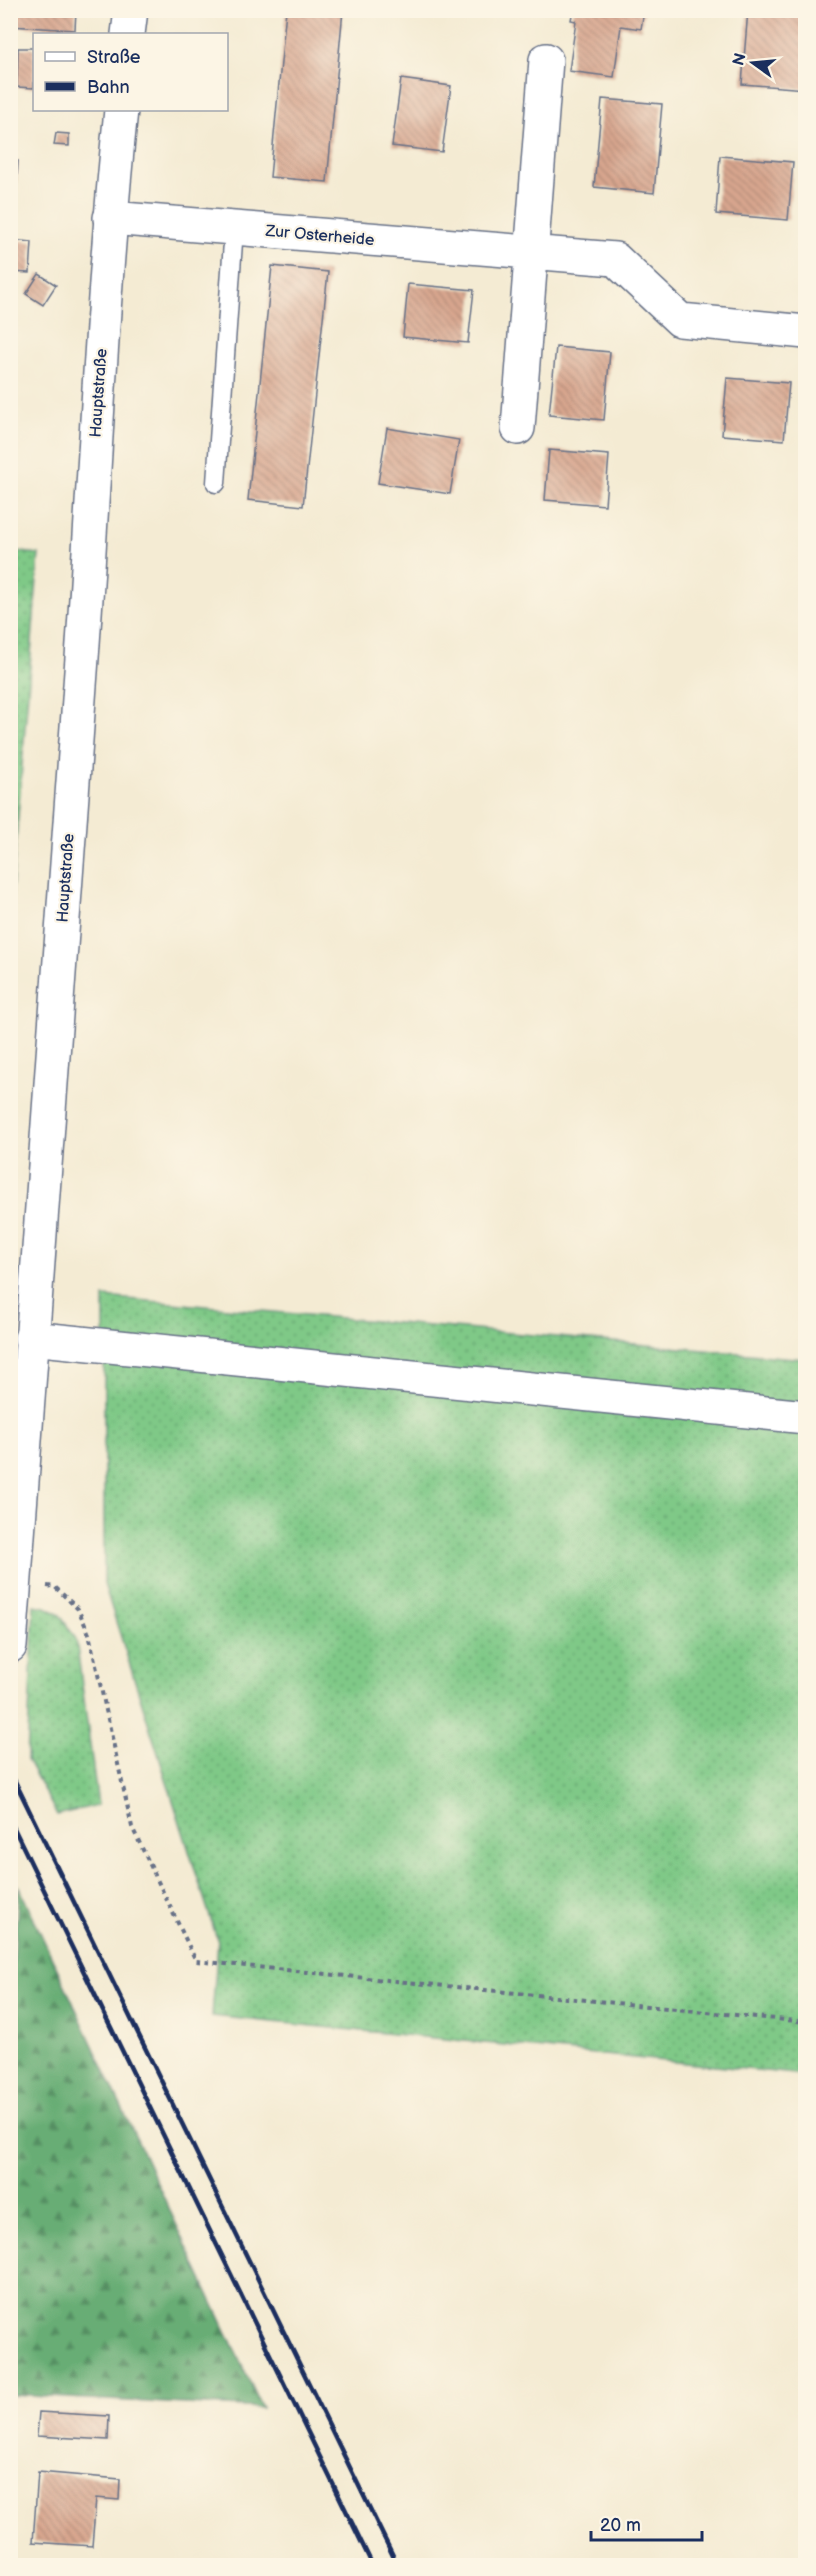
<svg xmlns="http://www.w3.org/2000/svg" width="816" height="2576" viewBox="0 0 816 2576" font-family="'Balsamiq Sans',sans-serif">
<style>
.grass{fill:url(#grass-dots);stroke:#4d7c72;stroke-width:1.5}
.forest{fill:url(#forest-firs);stroke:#416e69;stroke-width:1.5}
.building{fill:url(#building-back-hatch)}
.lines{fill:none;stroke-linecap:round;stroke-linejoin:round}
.service-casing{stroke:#677187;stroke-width:21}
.minor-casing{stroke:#677187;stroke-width:36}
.tertiary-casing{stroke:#677187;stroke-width:36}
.path{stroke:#677187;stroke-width:4;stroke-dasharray:4.5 4.5;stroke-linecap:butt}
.service{stroke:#fff;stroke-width:18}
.minor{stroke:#fff;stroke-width:33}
.tertiary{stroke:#fff;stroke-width:33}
.rail{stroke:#1b2f5e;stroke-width:4.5}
.labels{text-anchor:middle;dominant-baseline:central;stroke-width:4.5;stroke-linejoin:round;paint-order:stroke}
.street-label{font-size:16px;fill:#1b2f5e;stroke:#fcf5e5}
</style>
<defs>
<pattern id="grass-dots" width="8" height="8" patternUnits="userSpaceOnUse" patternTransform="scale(1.5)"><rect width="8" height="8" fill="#7fc987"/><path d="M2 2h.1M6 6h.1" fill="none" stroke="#67a472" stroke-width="1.8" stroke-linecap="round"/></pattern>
<pattern id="forest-firs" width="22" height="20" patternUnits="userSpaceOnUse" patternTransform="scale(1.5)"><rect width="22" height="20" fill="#67ad74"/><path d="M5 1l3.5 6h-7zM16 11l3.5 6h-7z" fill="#548d62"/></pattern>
<pattern id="building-back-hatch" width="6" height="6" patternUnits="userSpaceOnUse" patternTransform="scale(1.5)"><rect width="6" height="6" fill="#d8a68e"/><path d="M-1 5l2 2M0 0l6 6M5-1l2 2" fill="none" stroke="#ae8877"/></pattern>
</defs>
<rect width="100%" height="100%" fill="#fcf5e5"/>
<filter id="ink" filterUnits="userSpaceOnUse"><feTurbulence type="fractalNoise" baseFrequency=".0167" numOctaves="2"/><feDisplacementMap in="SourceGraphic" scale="12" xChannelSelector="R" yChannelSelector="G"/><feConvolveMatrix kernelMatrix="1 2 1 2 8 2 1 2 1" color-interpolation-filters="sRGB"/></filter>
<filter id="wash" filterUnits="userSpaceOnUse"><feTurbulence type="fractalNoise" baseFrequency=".008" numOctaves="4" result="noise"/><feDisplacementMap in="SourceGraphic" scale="24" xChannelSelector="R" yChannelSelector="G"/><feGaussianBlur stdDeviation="1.35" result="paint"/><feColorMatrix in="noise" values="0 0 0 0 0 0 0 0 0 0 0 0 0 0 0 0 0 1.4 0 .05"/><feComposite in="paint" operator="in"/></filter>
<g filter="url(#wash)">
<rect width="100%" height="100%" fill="#f4ebd3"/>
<path class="grass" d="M11 551 39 554 11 903 10 551Z
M104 1297 805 1359V2075L212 2016 218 1942 104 1584Z
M34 1605 46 1607 60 1615 76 1639 98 1805 57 1815 27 1759Z"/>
<path class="forest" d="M19 1887 262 2408 11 2395 10 2013Z"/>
<g id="blocks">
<path class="building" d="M10 10H76L75 30 10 26Z
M286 10H343L327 182 270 177Z
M422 10H448V14Z
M573 10H644L641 29 621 26 614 77 569 71 576 21 571 20Z
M748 10H806V89L742 84Z
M18 48H34V88L17 87Z
M401 79 451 86 442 152 392 146Z
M602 99 662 104 654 193 594 187Z
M56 133 69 134V146L54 145Z
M720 156 793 162 788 220 716 214Z
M10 160 18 161 16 193 10 192Z
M10 240 32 242 30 273 10 272Z
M272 266 328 272 303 506 248 500Z
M39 274 56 285 43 305 26 294Z
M408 284 474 290 468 343 403 337Z
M556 347 610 352 604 420 549 415Z
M727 378 789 383 784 440 722 435Z
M387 428 459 440 450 494 378 483Z
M549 450 609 455 605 505 545 500Z
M39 2412 109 2416 108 2440 37 2436Z
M38 2472 120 2479 119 2500 96 2498 92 2546 33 2542Z"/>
</g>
</g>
<g filter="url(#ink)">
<use href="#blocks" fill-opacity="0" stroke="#677187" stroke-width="1.5"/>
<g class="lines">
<defs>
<path id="service" d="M216 483 234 228"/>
<path id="minor" d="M110 218 615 259 680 320 806 332
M518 428 546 60
M31 1338 806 1417"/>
<path id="tertiary" d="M128 34 131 10
M10 1646C32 1316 58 987 82 658 95 475 102 292 121 110"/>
</defs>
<use href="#service" class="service-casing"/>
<use href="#minor" class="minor-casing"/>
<use href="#tertiary" class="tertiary-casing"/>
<path class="path" d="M47 1586 55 1587 78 1609 89 1634 132 1827 196 1961 806 2022"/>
<use href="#service" class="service"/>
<use href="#minor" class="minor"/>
<use href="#tertiary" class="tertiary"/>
<path class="rail" d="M10 1771 398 2566
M10 1820 373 2566"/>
</g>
</g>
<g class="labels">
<g class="street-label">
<text transform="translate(320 236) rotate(5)">Zur Osterheide</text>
<text transform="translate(99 393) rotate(-86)">Hauptstraße</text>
<text transform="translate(66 878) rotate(-86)">Hauptstraße</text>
</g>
</g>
<rect width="816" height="2576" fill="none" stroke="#fcf5e5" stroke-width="36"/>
<rect x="33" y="33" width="195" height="78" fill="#fcf5e5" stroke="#a2a6af" stroke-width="1.5"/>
<rect x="45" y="52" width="30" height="9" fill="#ffffff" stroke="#a2a6af" stroke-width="1.5"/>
<text x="87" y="63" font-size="18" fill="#1b2f5e">Straße</text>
<rect x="45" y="82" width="30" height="9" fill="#1b2f5e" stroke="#a2a6af" stroke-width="1.5"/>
<text x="87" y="93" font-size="18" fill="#1b2f5e">Bahn</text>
<g transform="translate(753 63) rotate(285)" stroke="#fcf5e5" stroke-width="4.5" paint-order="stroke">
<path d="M0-4.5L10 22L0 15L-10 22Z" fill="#1b2f5e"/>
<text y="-9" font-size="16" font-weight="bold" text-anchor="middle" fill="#1b2f5e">N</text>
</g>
<path d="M591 2531v9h111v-9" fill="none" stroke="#1b2f5e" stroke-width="3"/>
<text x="600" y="2531" font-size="18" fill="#1b2f5e" stroke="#fcf5e5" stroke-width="4.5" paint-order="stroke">20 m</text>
</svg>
